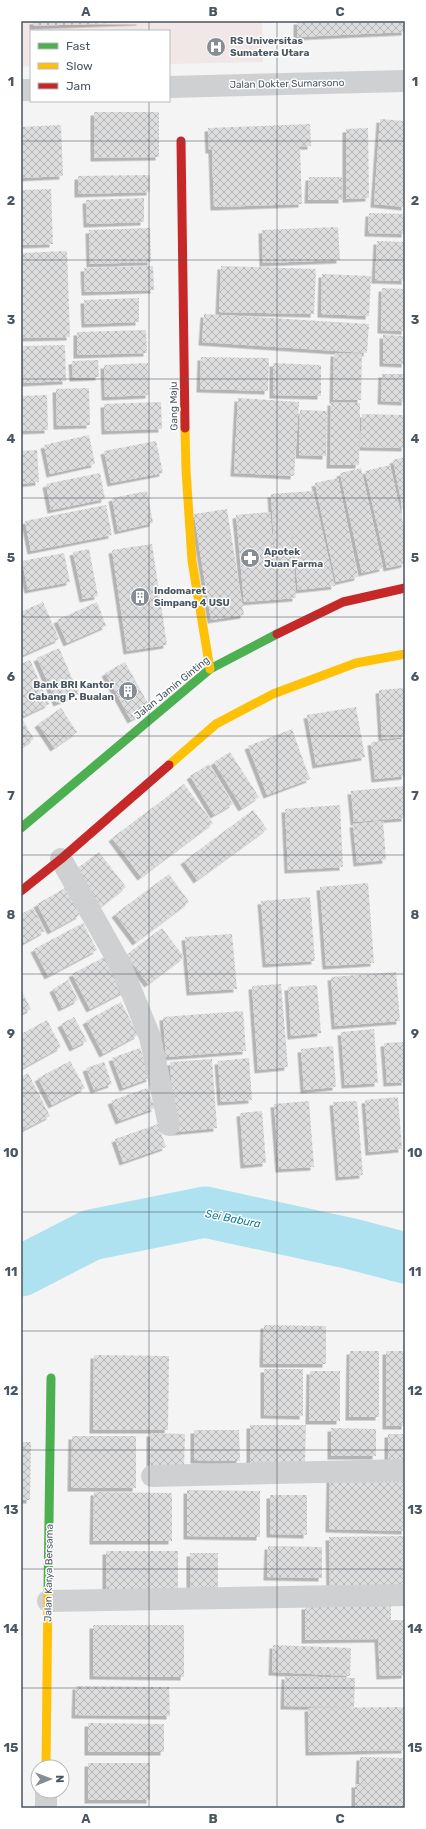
<svg xmlns="http://www.w3.org/2000/svg" width="426" height="1829" viewBox="0 0 426 1829" font-family="Rubik,sans-serif">
<style>
.medical{fill:#f1e7e6}
.lines{fill:none;stroke-linecap:round;stroke-linejoin:round}
.river{stroke:#aee2f0;stroke-width:51}
.building{fill:url(#building-cross-hatch);filter:url(#shadow)}
.street{stroke:#ced0d2;stroke-width:22}
.fast{stroke:#4caf50;stroke-width:9}
.slow{stroke:#ffc107;stroke-width:9}
.jam{stroke:#c62828;stroke-width:9}
.grid{fill:none;stroke:#4a5661;stroke-width:1;stroke-opacity:0.55}
.labels{text-anchor:middle;dominant-baseline:central;stroke-width:3;stroke-linejoin:round;paint-order:stroke}
.poi-label{font-size:10px;font-weight:bold;fill:#4a5661;stroke:#fff;text-anchor:start}
.street-label{font-size:10px;fill:#4a5661;stroke:#fff}
.water-label{font-size:11px;font-style:italic;fill:#0c7c9b;stroke:#fff}
.neatline{fill:none;stroke:#4a5661;stroke-width:1.5}
.grid-label{font-size:13px;text-anchor:middle;font-weight:bold;fill:#4a5661}
</style>
<defs>
<pattern id="building-cross-hatch" width="8" height="8" patternUnits="userSpaceOnUse"><rect width="8" height="8" fill="#ddddde"/><path d="M0 0l8 8M0 8l8-8" fill="none" stroke="#b5b6b7"/></pattern>
<filter id="shadow"><feDropShadow dx="-3.5" dy="3.5" stdDeviation="0" flood-color="#0004"/></filter>
</defs>
<rect width="100%" height="100%" fill="#f4f4f4"/>
<path class="medical" d="M21 21H262L263 62 169 64V31H31V66L21 67Z"/>
<g class="lines">
<path class="river" d="M21 1271 91 1235 205 1212 352 1244 405 1258"/>
</g>
<path class="building" d="M33 21H140V22L33 26Z
M297 21H405V32L297 37Z
M94 112H159V157L94 158Z
M380 119 405 121V207L374 204Z
M310 124 311 146 251 148 300 147 302 204 214 207 212 150H209L208 128Z
M61 125 63 176 21 178V127Z
M368 128 369 198 346 199V129Z
M150 175V192L78 194V176Z
M309 177H342V200H308Z
M51 189 53 244 21 245V190Z
M144 198V222L87 224 86 200Z
M369 213 405 214V234L368 233Z
M338 227 340 260 263 263 262 230Z
M150 228 151 262 90 264 89 230Z
M377 241 405 242V281L375 280Z
M67 251 70 337 22 338 21 253Z
M153 266 154 290 85 292 84 268Z
M221 266 316 269 314 314 219 312Z
M322 274 371 276 369 316 321 314Z
M382 288 405 289V331L381 330Z
M139 298V322L85 324 84 300Z
M204 314 369 324 367 353 202 342Z
M146 330 147 353 77 355V332Z
M383 335 405 336V364L383 363Z
M65 345 66 381 24 383 23 346Z
M334 353 362 354 361 400H333Z
M201 357 269 358 268 391 200 389Z
M98 360 99 377 73 378 72 361Z
M148 363 149 395 105 397 104 365Z
M273 363 321 365V396L273 395Z
M382 374H405V402L381 401Z
M89 388 90 425 57 426 56 389Z
M47 395 48 430 21 431V396Z
M238 398 299 402 294 476 234 473Z
M161 402 162 429 105 431 104 404Z
M331 402 360 403 359 465H330Z
M300 410 327 411 326 456 299 455Z
M362 414 405 415V448L360 447Z
M89 435 95 464 50 474 44 445Z
M156 441 163 473 111 483 104 451Z
M37 450 39 482 21 484V451Z
M405 457V515H404L393 460Z
M390 465 405 532V564L387 568 365 471Z
M361 468 383 568 362 573 340 473Z
M100 473 105 499 51 510 46 484Z
M338 478 358 577 336 582 315 483Z
M147 491 153 523 118 531 112 498Z
M313 491 335 586 298 590 290 507 296 598 244 602 236 515 270 512 276 575 271 494Z
M106 505 112 535 31 551 25 521Z
M227 509 244 615 211 620 194 514Z
M152 544 167 645 127 651 112 550Z
M89 549 98 596 83 599 73 552Z
M64 553 70 582 28 590 22 561Z
M43 602 59 639 21 656V612Z
M97 602 106 626 67 643 57 620Z
M59 648 79 694 57 703 37 658Z
M30 660 49 704 24 716 21 710V664Z
M125 662 151 709 131 720 105 673Z
M405 688V737L382 739 379 690Z
M356 707 365 757 316 765 307 715Z
M61 708 77 732 54 748 38 724Z
M21 717 34 739 21 748Z
M292 729 310 779 267 795 248 746Z
M405 739V776L375 779 371 742Z
M230 752 259 797 242 808 214 762Z
M209 764 233 804 214 815 190 776Z
M184 784 213 823 141 877 112 838Z
M405 786V818L354 822 351 791Z
M340 805 343 867 288 870 285 809Z
M253 810 267 829 197 880 184 861Z
M383 821 386 860 357 863 353 824Z
M99 852 126 887 99 908 72 872Z
M169 874 189 902 136 942 115 914Z
M368 883 374 963 326 966 320 887Z
M65 888 80 915 51 931 37 904Z
M310 897 315 961 266 964 261 901Z
M33 908 45 931 24 943 21 937V914Z
M83 923 97 950 48 976 34 949Z
M162 928 184 957 148 984 126 955Z
M232 934 237 989 190 992 185 937Z
M106 956 125 991 90 1009 72 974Z
M396 972 400 1021 335 1026 331 977Z
M68 980 78 1000 62 1008 53 989Z
M281 984 288 1067 258 1070 252 986Z
M317 985 321 1033 291 1036 288 987Z
M21 990 31 1009 21 1014Z
M121 1002 138 1035 103 1054 86 1021Z
M243 1011 246 1051 166 1057 163 1017Z
M74 1017 87 1041 73 1048 61 1024Z
M47 1020 61 1047 21 1069V1034Z
M374 1029 378 1083 345 1085 341 1032Z
M405 1042V1082L387 1083 384 1043Z
M333 1046 336 1087 304 1090 301 1049Z
M140 1048 150 1078 123 1088 112 1058Z
M249 1058 252 1100 221 1102 218 1061Z
M212 1059 217 1128 175 1132 170 1062Z
M70 1061 85 1088 52 1105 38 1078Z
M104 1062 112 1084 94 1090 86 1068Z
M28 1073 50 1116 21 1131V1077Z
M147 1088 155 1108 119 1121 111 1101Z
M398 1097 402 1149 369 1152 365 1100Z
M309 1101 314 1167 279 1169 274 1104Z
M357 1101 363 1175 339 1177 333 1102Z
M262 1111 266 1163 244 1165 240 1113Z
M158 1124 166 1147 123 1162 115 1139Z
M264 1325 326 1326V1364H263Z
M350 1351H379V1417H349Z
M386 1351H405V1426H386Z
M94 1355 169 1356 168 1430H93Z
M264 1369H303V1416L264 1415Z
M310 1371H340V1421H309Z
M250 1425H306L305 1463H250Z
M331 1428 376 1429V1456H331Z
M194 1430H239L240 1461 194 1460Z
M150 1433 185 1434 184 1469 150 1468Z
M388 1434H405V1460H388Z
M72 1436H136V1488H71Z
M21 1442H31L30 1500H21Z
M330 1478 405 1480V1531L329 1529Z
M187 1490 260 1491V1537L187 1536Z
M94 1492 172 1493V1541H93Z
M270 1495H307V1535L270 1534Z
M405 1536V1590L330 1591 329 1537Z
M268 1546 322 1547V1578L267 1577Z
M106 1551H178V1589H106Z
M190 1553H218V1588H190Z
M391 1605V1620H405V1675L380 1676 378 1639 305 1640V1606Z
M93 1625H184V1677L93 1676Z
M273 1645 351 1648 350 1676 272 1672Z
M285 1676 355 1678 354 1707 284 1706Z
M76 1686 169 1687 170 1716 75 1715Z
M405 1707V1750L309 1752 308 1708Z
M88 1723 164 1724V1752H88Z
M360 1757 405 1758V1808H355V1784L391 1785 359 1783Z
M88 1763H150V1800H88Z"/>
<g class="lines">
<path class="street" d="M169 87 405 81
M21 90H31
M61 859 121 966 150 1037 169 1125
M152 1476 405 1470
M48 1601 405 1595
M46 1808V1791"/>
<path class="fast" d="M21 828 210 669 277 634
M48 1591 51 1378"/>
<path class="slow" d="M185 428 186 470 192 561 210 669
M169 765 216 724 273 694 356 663 405 654
M46 1767 48 1591"/>
<path class="jam" d="M181 141 185 428
M277 634 343 602 405 588
M21 891 61 859 169 765"/>
</g>
<path class="grid" d="M149 21V31M277 21V1808M149 101V1808M21 141H405M21 260H405M21 379H405M21 498H405M21 617H405M21 736H405M21 855H405M21 974H405M21 1093H405M21 1212H405M21 1331H405M21 1450H405M21 1569H405M21 1688H405"/>
<defs>
<symbol id="hospital-disc" viewBox="-11 -11 22 22"><circle r="9.5" fill="#868d94" stroke="#fff"/><path d="M-5-5h3v3.5h4V-5h3V5h-3V1.5h-4V5h-3Z" fill="#fff"/></symbol>
<symbol id="pharmacy-disc" viewBox="-11 -11 22 22"><circle r="9.5" fill="#868d94" stroke="#fff"/><path d="M-2-6h4v4h4v4h-4v4h-4v-4h-4v-4h4Z" fill="#fff"/></symbol>
<symbol id="building-disc" viewBox="-11 -11 22 22"><circle r="9.5" fill="#868d94" stroke="#fff"/><path d="M-4-6H4V6H1V3H-1V6H-4ZM-2.5-4.3h1.7v1.8h-1.7ZM.8-4.3h1.7v1.8H.8ZM-2.5-1h1.7V.8h-1.7ZM.8-1h1.7V.8H.8Z" fill="#fff"/></symbol>
</defs>
<g fill-rule="evenodd">
<use href="#hospital-disc" x="205" y="36" width="22" height="22"/>
<use href="#pharmacy-disc" x="239" y="547" width="22" height="22"/>
<use href="#building-disc" x="129" y="586" width="22" height="22"/>
<use href="#building-disc" x="117" y="680" width="22" height="22"/>
</g>
<g class="labels">
<g class="poi-label">
<text x="230" y="41">RS Universitas<tspan x="230" dy="12">Sumatera Utara</tspan></text>
<text x="264" y="552">Apotek<tspan x="264" dy="12">Juan Farma</tspan></text>
<text x="154" y="591">Indomaret<tspan x="154" dy="12">Simpang 4 USU</tspan></text>
<text x="114" y="685" text-anchor="end">Bank BRI Kantor<tspan x="114" dy="12">Cabang P. Bualan</tspan></text>
</g>
<g class="street-label">
<text transform="translate(287 84) rotate(-1)">Jalan Dokter Sumarsono</text>
<text transform="translate(174 406) rotate(-91)">Gang Maju</text>
<text transform="translate(172 688) rotate(-39)">Jalan Jamin Ginting</text>
<text transform="translate(49 1573) rotate(-89)">Jalan Karya Bersama</text>
</g>
<g class="water-label">
<text transform="translate(233 1219) rotate(11)">Sei Babura</text>
</g>
</g>
<rect width="426" height="1829" fill="none" stroke="#ffffff" stroke-width="44"/>
<rect x="30" y="30" width="140" height="72" fill="#ffffff" stroke="#b7bbc0"/>
<rect x="38" y="43" width="20" height="6" fill="#4caf50" stroke="#b7bbc0"/>
<text x="66" y="50" font-size="12" fill="#4a5661">Fast</text>
<rect x="38" y="63" width="20" height="6" fill="#ffc107" stroke="#b7bbc0"/>
<text x="66" y="70" font-size="12" fill="#4a5661">Slow</text>
<rect x="38" y="83" width="20" height="6" fill="#c62828" stroke="#b7bbc0"/>
<text x="66" y="90" font-size="12" fill="#4a5661">Jam</text>
<g transform="translate(50 1779) rotate(89)"><circle r="19" fill="#ffffff" stroke="#b7bbc0"/>
<path d="M0-3L7 15L0 10L-7 15Z" fill="#868d94"/>
<text y="-6" font-size="11" font-weight="bold" text-anchor="middle" fill="#4a5661">N</text>
</g>
<rect x="22" y="22" width="382" height="1785" class="neatline"/>
<g class="grid-label">
<text x="86" y="16">A</text>
<text x="213" y="16">B</text>
<text x="340" y="16">C</text>
<text x="11" y="86">1</text>
<text x="415" y="86">1</text>
<text x="11" y="205">2</text>
<text x="415" y="205">2</text>
<text x="11" y="324">3</text>
<text x="415" y="324">3</text>
<text x="11" y="443">4</text>
<text x="415" y="443">4</text>
<text x="11" y="562">5</text>
<text x="415" y="562">5</text>
<text x="11" y="681">6</text>
<text x="415" y="681">6</text>
<text x="11" y="800">7</text>
<text x="415" y="800">7</text>
<text x="11" y="919">8</text>
<text x="415" y="919">8</text>
<text x="11" y="1038">9</text>
<text x="415" y="1038">9</text>
<text x="11" y="1157">10</text>
<text x="415" y="1157">10</text>
<text x="11" y="1276">11</text>
<text x="415" y="1276">11</text>
<text x="11" y="1395">12</text>
<text x="415" y="1395">12</text>
<text x="11" y="1514">13</text>
<text x="415" y="1514">13</text>
<text x="11" y="1633">14</text>
<text x="415" y="1633">14</text>
<text x="11" y="1752">15</text>
<text x="415" y="1752">15</text>
<text x="86" y="1823">A</text>
<text x="213" y="1823">B</text>
<text x="340" y="1823">C</text>
</g>
</svg>
